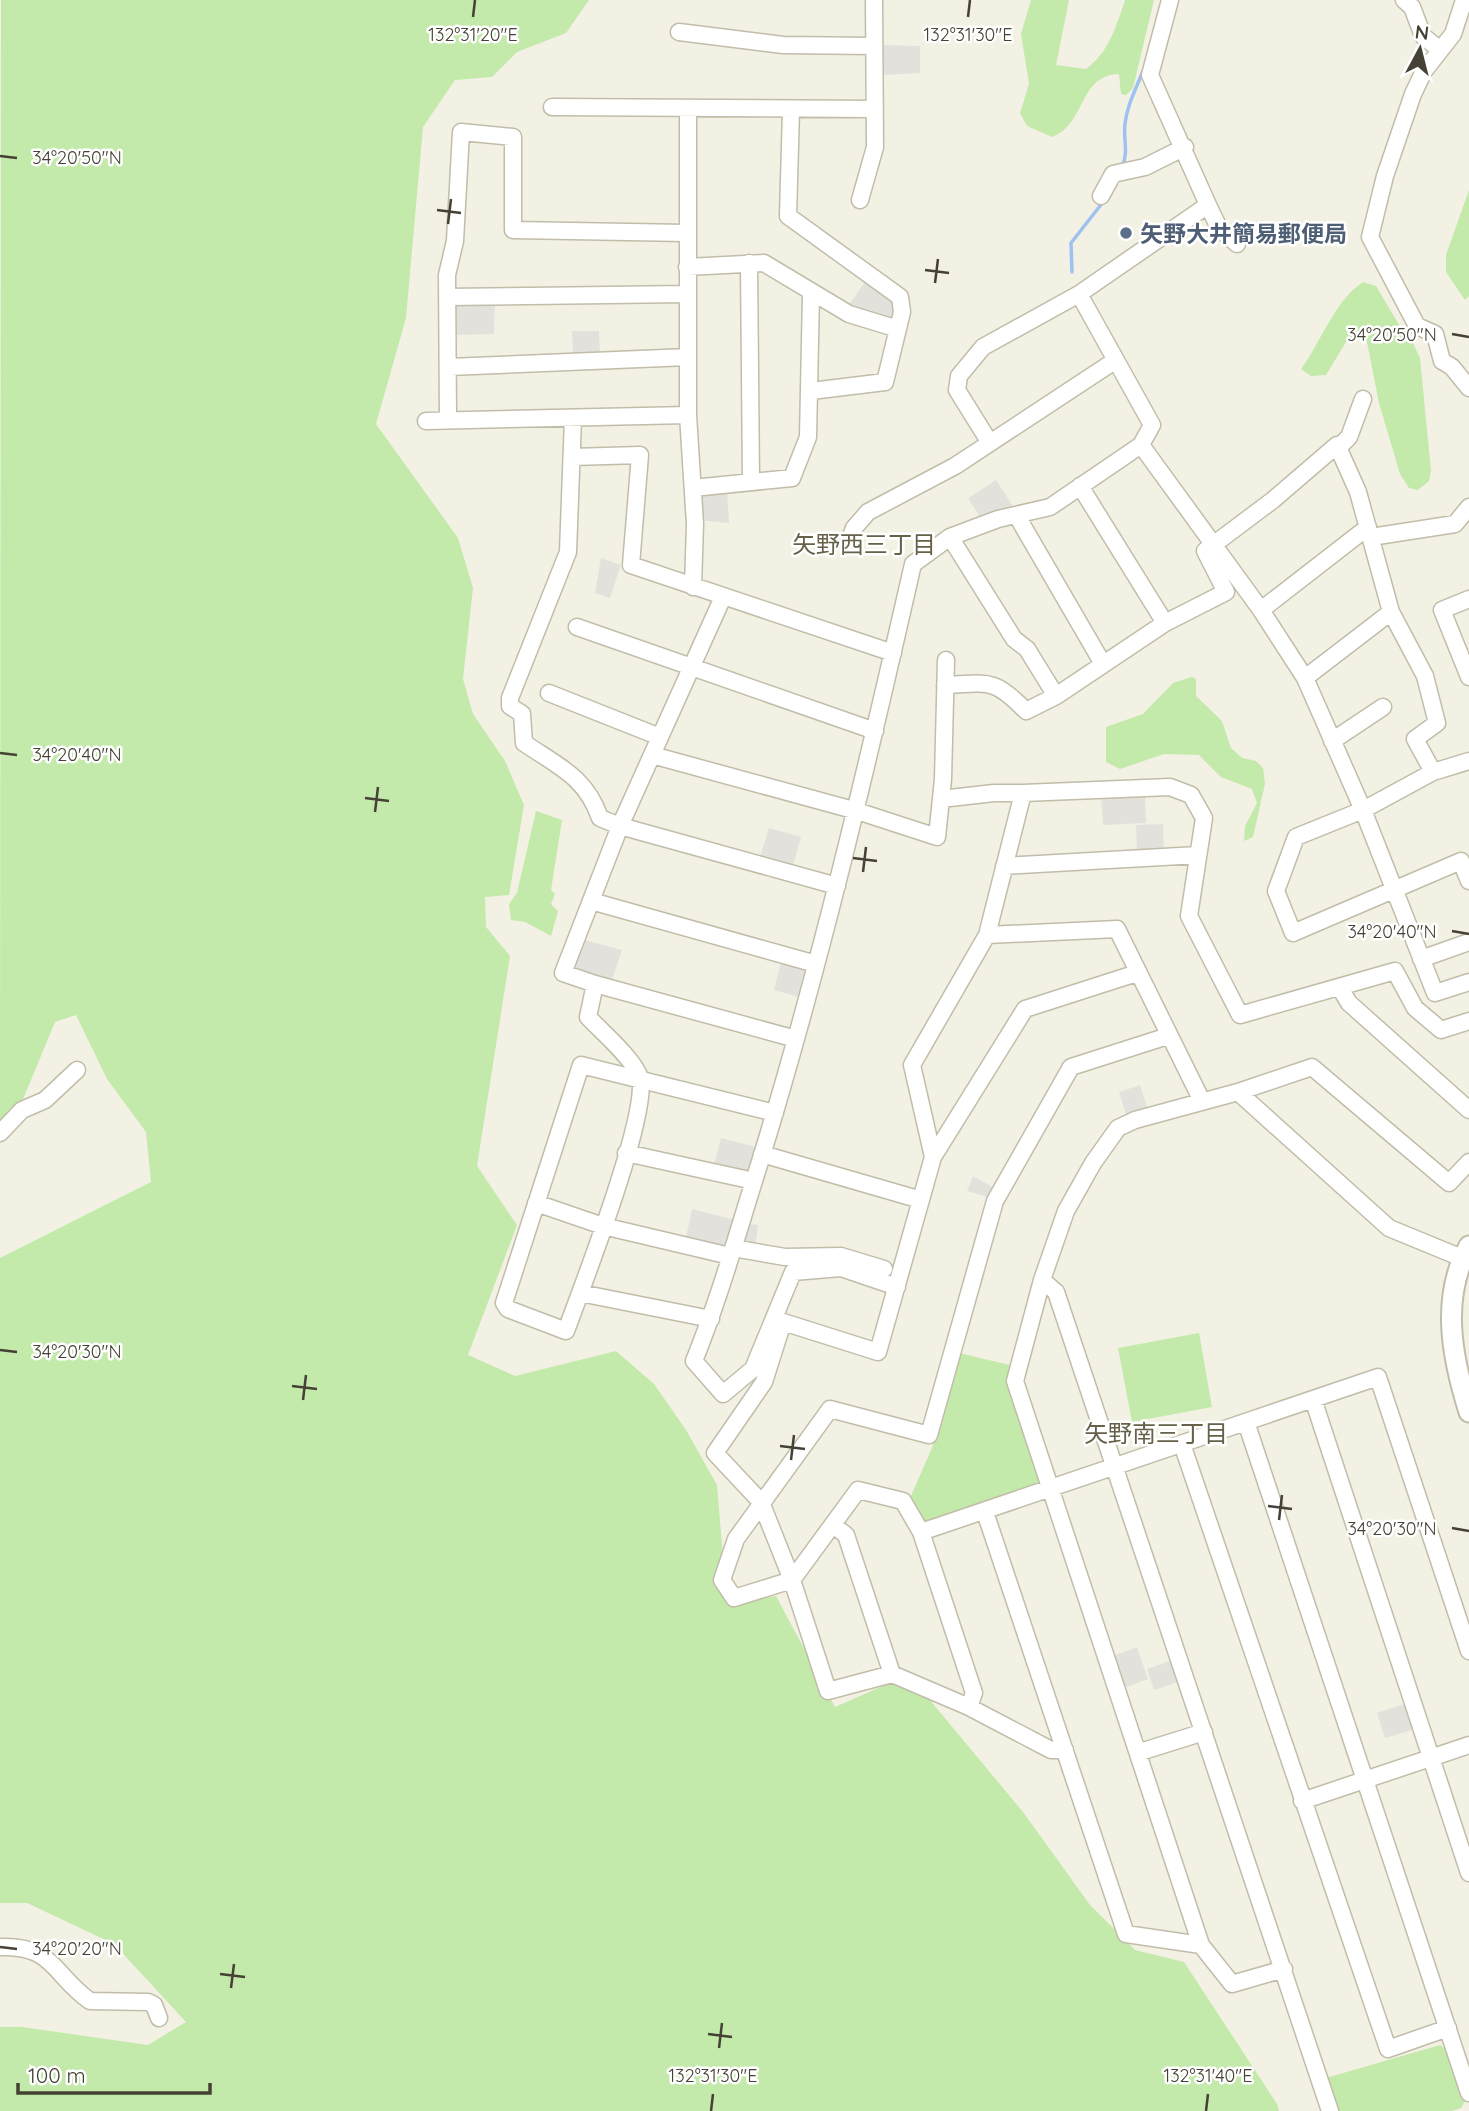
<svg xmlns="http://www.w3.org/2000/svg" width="1469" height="2111" viewBox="0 0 1469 2111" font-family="Quicksand,'Noto Sans JP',sans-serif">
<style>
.green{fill:#c3e9ab}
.parking{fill:#e3e1dc}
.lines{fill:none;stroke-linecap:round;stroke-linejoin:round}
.stream{stroke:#9dc2f2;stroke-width:3.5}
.minor-casing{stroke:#c1bda9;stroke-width:19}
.tertiary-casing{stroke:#c1bda9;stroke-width:23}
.minor{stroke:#fff;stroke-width:16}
.tertiary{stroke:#fff;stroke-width:19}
.ticks{fill:none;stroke:#454134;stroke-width:2.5}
.service-dot{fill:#5c6f8a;stroke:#fff;stroke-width:2.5}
.labels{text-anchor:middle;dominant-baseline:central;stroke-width:5;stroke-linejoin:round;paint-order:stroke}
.service-label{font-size:23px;font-weight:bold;fill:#4e5e75;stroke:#fff;text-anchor:start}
.neighbourhood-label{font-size:24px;fill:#68614a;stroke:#fff}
.ticks-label{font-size:18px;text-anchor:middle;fill:#454134;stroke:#fff;stroke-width:5;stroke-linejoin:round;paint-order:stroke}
</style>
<rect width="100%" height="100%" fill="#f3f1e4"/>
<path class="green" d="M1 0H589L566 33 517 52 492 77 455 80 423 127 406 318 376 424 458 538 473 588 463 679 473 714 505 761 524 805 509 895 485 897 486 927 510 956 477 1166 517 1225 468 1355 515 1376 616 1351 654 1384 686 1430 717 1485 727 1604 776 1596 835 1707 894 1681 924 1693 1023 1812 1090 1905 1135 1950 1184 1962 1277 2104 1279 2111H0V2027H22L148 2045 186 2022 114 1944 27 1903H0V1258L151 1182 146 1132 107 1079 76 1015 55 1022 16 1116 0 1130Z
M1031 0H1069L1056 65 1086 69C1109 52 1116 27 1125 0H1154L1133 88 1126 95 1121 94 1119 74C1078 75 1086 125 1052 137L1027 126 1020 113 1029 84 1021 34Z
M1469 190V296L1465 300 1446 272V255Z
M1363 282 1376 286 1401 328 1409 335 1420 358 1431 471 1429 481 1418 490 1409 488 1400 474 1379 403 1367 342 1357 339 1346 342 1326 375 1311 376 1301 369C1321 342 1335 300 1363 282Z
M1192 677 1196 679V696L1222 721 1231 748 1242 758 1256 761 1263 768 1265 784 1253 837 1244 841 1245 826 1257 803 1252 789 1221 777 1199 755 1164 754 1120 769 1106 762V727L1143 714 1173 683Z
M536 811 562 820 551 890 555 894 551 904 558 911 551 936 525 922 511 920 509 904 517 893Z
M1199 1333 1212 1407 1132 1422 1118 1348Z
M959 1353 1014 1366 1040 1479 1037 1487 927 1523 919 1519 910 1498 932 1448Z
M1440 2045 1444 2048 1465 2101 1461 2108 1452 2111H1337L1326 2078Z"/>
<path class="parking" d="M880 45 920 46V73L883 75 880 70Z
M865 282 896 305 895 324 848 306Z
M454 299 495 300 494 334 453 335Z
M572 331H599L600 355 573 357Z
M996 480 1014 508 980 517 968 498Z
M727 488 729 523 698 520 697 491Z
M601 558 621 565 610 598 595 593Z
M1145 795 1146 823 1103 825 1101 797Z
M1163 824 1164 852 1137 853 1136 825Z
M769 828 801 837 792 869 759 860Z
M581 939 622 950 611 983 576 973 570 967Z
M782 958 807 967 799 997 774 990Z
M1140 1085 1148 1110 1127 1117 1119 1092Z
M721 1138 756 1147 748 1178 713 1169Z
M973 1176 994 1188 991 1198 967 1191Z
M692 1209 735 1220 727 1250 685 1242Z
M750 1224 758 1225 755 1249 743 1244Z
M1137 1647 1148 1679 1124 1688 1113 1656Z
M1173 1660 1181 1681 1154 1690 1147 1669Z
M1404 1704 1412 1730 1385 1738 1377 1713Z"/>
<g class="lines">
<path class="stream" d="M1122 167C1129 151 1123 140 1125 124 1127 105 1136 89 1143 71
M1072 272 1071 243 1103 202"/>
<defs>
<path id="minor" d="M1404 0 1412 7 1423 36 1440 50
M1464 0 1453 34 1424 71 1413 94 1385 176 1370 237 1417 326 1435 334 1442 361 1452 367 1469 388
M679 32 783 45 873 46
M552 107 875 109
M688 108V415L695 524 693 587
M791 110 788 216 900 297 902 312 885 382 811 391
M1101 196 1113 174 1145 167 1185 147
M860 200 875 147 874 0
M1208 205 1219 228 1237 244
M749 263 751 482
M687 267 764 263 849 314 898 329
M447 297 687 294
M449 367 688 357
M573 418 568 552 510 698V706L522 714 524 743C558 766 586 777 600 818L620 826 837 886
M448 420 447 275 455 241 461 132 513 137V230L687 233
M426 421 688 415
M990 443 957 390 959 376 983 347 1079 294 1208 205 1150 75 1170 0
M1141 445 1261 610 1305 678 1363 810 1435 993 1469 982
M1338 448 1349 437 1363 399
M572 457 640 455 631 565 893 653
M1080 486 1165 623
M693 488 792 478 808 437 811 294
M1017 516 1103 664
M950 537 1014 639 1027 649 1056 696
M1371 537 1455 524 1469 507
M849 541 854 528 868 512 955 466 1116 360
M723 597 620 826 563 973 595 984 796 1039
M1469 599 1442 610 1469 677
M1261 610 1368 527
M577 627 875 731
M1305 678 1391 612
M945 685C989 683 994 678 1026 711L1056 696 1165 623 1226 592 1205 551 1273 500 1337 445 1358 492 1391 612 1425 676 1437 723 1415 739 1433 772
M549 693 660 737
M1332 741 1383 707
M652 755 857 811 937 837 943 779 946 660
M1469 761 1433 772 1363 810 1296 837 1276 891 1293 933 1461 861 1469 881
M941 799 994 793H1023
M1004 866 1198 855
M591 901 816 964
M987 935 1117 929 1202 1101
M1421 959 1469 942
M595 984 588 1017C601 1031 635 1060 640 1078 649 1115 582 1287 566 1331L508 1309 504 1303 581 1065 775 1113
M1340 988 1349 1003 1469 1110
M1238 1092 1312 1067 1449 1183 1469 1162
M0 1133 22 1110 45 1100 77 1070
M626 1153 754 1181
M762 1154 921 1200
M933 1157 912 1065 987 935 1023 793 1170 787 1191 795 1204 818 1189 916 1240 1015 1395 971 1415 1008 1441 1030 1469 1021
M536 1203 603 1226 730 1256
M733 1248 785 1257 841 1256 884 1269
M1042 1280 1056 1292 1330 2111
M897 1287 841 1268 793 1272 753 1369 723 1394 694 1361C720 1297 738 1231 759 1165 820 967 867 766 913 564L950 537 998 519 1050 507 1141 445 1152 425 1079 294
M580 1293 711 1319
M1313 1399 1469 1873
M1246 1422 1469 2093
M1182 1444 1388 2049 1448 2028
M985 1512 1126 1934 1201 1945 1232 1984 1284 1969
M833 1525 846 1535 892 1674 969 1707 1051 1750H1065
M921 1532 1378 1377 1469 1651
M892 1674 828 1691 792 1580 761 1502 715 1453 764 1382 783 1322 878 1352 933 1157 1025 1009 1137 973
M969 1707 974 1693 921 1532 903 1501 858 1490 792 1580 734 1598 722 1580 736 1539 830 1409 929 1435 995 1201 1071 1067 1168 1036
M1140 1752 1204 1732
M1302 1801 1469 1745
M1201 1945 1015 1381 1042 1280 1066 1211 1093 1163 1118 1128 1135 1120 1238 1092 1389 1228 1462 1258
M0 1947C54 1945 53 1975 90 2001L148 2002 154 2005 159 2018"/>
<path id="tertiary" d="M1469 1246C1440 1298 1452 1358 1469 1412"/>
</defs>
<use href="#minor" class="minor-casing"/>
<use href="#tertiary" class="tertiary-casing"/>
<use href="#minor" class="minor"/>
<use href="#tertiary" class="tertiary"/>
</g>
<path class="ticks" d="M473 17 475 0M968 17 970 0M0 156 17 158M437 210 461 213M448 224 451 199M925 270 949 273M935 283 938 259M1452 334 1469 337M0 753 17 755M365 798 389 801M375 812 378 787M853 858 877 861M863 872 866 847M1452 931 1469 934M0 1350 17 1352M292 1386 317 1389M303 1400 306 1375M780 1446 805 1449M791 1460 794 1435M1268 1506 1292 1509M1279 1520 1282 1495M1452 1528 1469 1531M0 1947 17 1949M220 1974 245 1977M231 1988 234 1964M708 2034 732 2037M719 2048 722 2023M711 2111 713 2094M1206 2111 1208 2094"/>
<circle class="service-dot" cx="1126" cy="233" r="7"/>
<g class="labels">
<g class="service-label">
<text x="1140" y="233">矢野大井簡易郵便局</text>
</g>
<g class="neighbourhood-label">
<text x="864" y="544">矢野西三丁目</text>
<text x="1156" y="1433">矢野南三丁目</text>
</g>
</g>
<g class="ticks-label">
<text x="473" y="41">132°31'20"E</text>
<text x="968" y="41">132°31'30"E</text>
<text x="77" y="164">34°20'50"N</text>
<text x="1392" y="341">34°20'50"N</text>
<text x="77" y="761">34°20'40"N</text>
<text x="1392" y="938">34°20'40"N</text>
<text x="77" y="1358">34°20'30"N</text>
<text x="1392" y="1535">34°20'30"N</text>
<text x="77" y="1955">34°20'20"N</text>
<text x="713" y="2082">132°31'30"E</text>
<text x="1208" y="2082">132°31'40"E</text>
</g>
<g transform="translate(1420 49) rotate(7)" stroke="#ffffff" stroke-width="5" paint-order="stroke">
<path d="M0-5L12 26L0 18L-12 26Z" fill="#454134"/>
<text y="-10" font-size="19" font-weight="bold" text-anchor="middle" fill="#454134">N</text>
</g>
<path d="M18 2083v10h192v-10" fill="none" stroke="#454134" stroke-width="3.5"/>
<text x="28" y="2083" font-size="21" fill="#454134" stroke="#ffffff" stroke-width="5" paint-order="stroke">100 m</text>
</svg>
